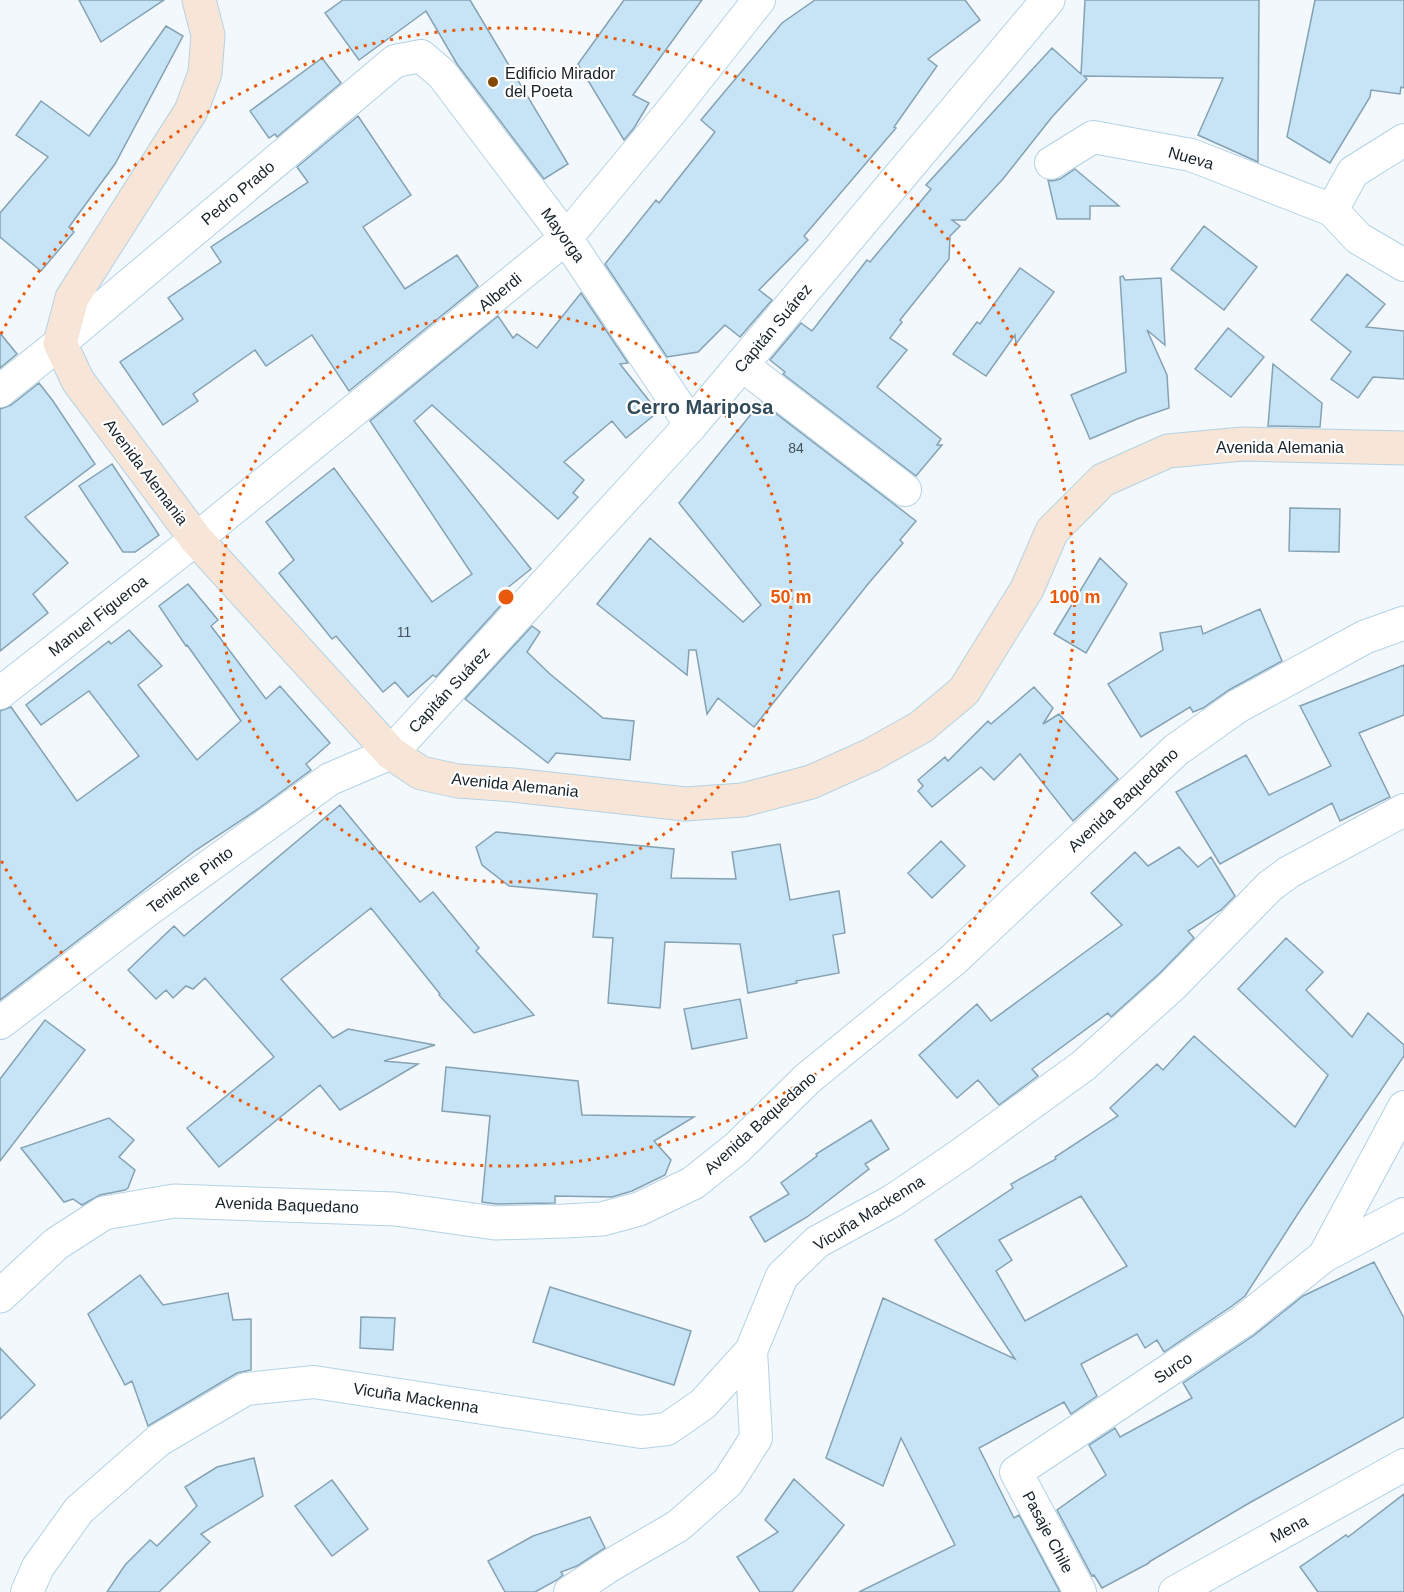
<svg xmlns="http://www.w3.org/2000/svg" width="1404" height="1592" viewBox="0 0 1404 1592" font-family="Arial,sans-serif">
<style>
.building{fill:#c6e4f6;stroke:#85a2b3;stroke-width:1.5;fill-rule:evenodd}
.lines{fill:none;stroke-linecap:round;stroke-linejoin:round}
.minor-casing{stroke:#b4d2e4;stroke-width:34}
.tertiary-casing{stroke:#b4d2e4;stroke-width:35}
.secondary-casing{stroke:#b4d2e4;stroke-width:35}
.minor{stroke:#fff;stroke-width:32}
.tertiary{stroke:#fff;stroke-width:33}
.secondary{stroke:#f7e6d8;stroke-width:33}
.ring{fill:none;stroke:#e8590c;stroke-width:3;stroke-dasharray:3 6}
.poi-dot{fill:#844704;stroke:#fff;stroke-width:2}
.labels{text-anchor:middle;dominant-baseline:central;stroke-width:4.5;stroke-linejoin:round;paint-order:stroke}
.number-label{font-size:14px;fill:#42525c}
.poi-label{font-size:16px;fill:#162228;stroke:#fff;text-anchor:start}
.street-label{font-size:16px;fill:#162228;stroke:#fff}
.quarter-label{font-size:20px;font-weight:bold;fill:#324c5b;stroke:#fff}
.centre{fill:#e8590c;stroke:#fff;stroke-width:3}
.ring-label{font-size:18px;text-anchor:middle;font-weight:bold;fill:#e8590c;stroke:#fff;stroke-width:4.5;stroke-linejoin:round;paint-order:stroke}
</style>
<rect width="100%" height="100%" fill="#f2f8fc"/>
<path class="building" d="M79 0H164L101 42Z
M343 0H470L568 164 544 179 457 64 426 11 359 60 325 13Z
M624 0H702L633 95 649 103 634 128 624 140 578 64Z
M815 0H965L980 20 928 59 937 66 894 127 896 128 804 236 808 240 759 290 772 300 740 337 725 325 698 352 667 357 605 264 656 200 659 203 715 132 701 120 782 23Z
M1085 0H1259L1258 162 1198 135 1223 78 1084 76 1087 79 1052 117 1003 179 965 220H952L960 226 950 236 949 259 900 320 902 322 890 338 907 350 877 387 941 439 937 445H942L916 476 783 374 785 372 770 360 801 323 812 331 867 260 870 262 931 189 926 185 1052 48 1081 74Z
M1315 0H1404V88L1401 87 1400 94 1371 90 1370 97 1330 163 1287 137Z
M166 26 183 36 115 164 69 227 74 232 41 271 0 237V213L48 157 16 135 41 101 89 136Z
M322 58 341 83 277 137 275 134 269 138 250 111Z
M358 116 411 195 363 227 405 289 457 255 478 286 349 391 312 335 266 366 255 350 193 394 198 401 163 425 120 362 183 319 168 298 221 262 211 247 308 182 297 167Z
M1075 169 1119 206H1090V219H1057L1048 180 1052 181 1060 179Z
M1204 226 1257 267 1224 310 1171 269Z
M1020 268 1054 292 1016 344 1015 335 986 376 953 354 977 322 980 324Z
M1347 274 1385 304 1366 327 1404 331V379L1373 377 1358 398 1331 379 1351 352 1311 320Z
M1123 276 1125 280 1161 278 1165 345 1147 330 1167 375 1169 408 1137 419 1090 439 1071 395 1126 372 1120 277Z
M581 293 628 363 620 364 658 412 626 438 612 421 564 462 584 480 573 493 578 497 558 519 432 405 414 421 531 569 496 597 503 603 436 677 433 675 408 697 395 682 383 692 336 636 332 639 279 573 294 560 266 522 334 468 432 602 472 574 370 421 498 316 513 338 517 334 537 348Z
M1228 328 1264 357 1231 397 1195 369Z
M0 333 17 354 0 368Z
M1273 364 1322 403 1320 427 1268 426Z
M39 383 53 401 95 464 25 517 68 563 33 594 48 613 0 651V409L11 405Z
M761 402 916 521 900 540 903 543 868 584 754 727 718 698 707 714 696 650H689L687 675 597 604 650 538 743 622 761 605 679 503Z
M112 464 159 535 135 552H123L79 486Z
M1290 508 1340 509 1339 552 1289 551Z
M1100 558 1127 584 1086 653 1054 634Z
M188 584 218 620 211 626 266 699 280 686 330 743 306 764 311 770 258 809 196 850 0 1000V711L11 707 77 801 139 756 89 691 41 725 26 705 109 641 111 644 129 630 162 666 138 685 197 760 241 721 187 645 186 646 159 606Z
M1260 609 1282 661 1229 690 1203 708 1193 712 1190 707 1141 737 1108 684 1163 650 1160 633 1201 626 1203 634Z
M532 626 540 632 527 652 550 674 603 718 634 721 630 760 556 753 548 763 465 699Z
M1404 665V715L1359 733 1390 797 1340 821 1332 803 1220 864 1176 792 1246 755 1269 795 1331 766 1300 706Z
M1034 687 1053 708 1043 724 1059 714 1118 779 1073 821 1020 754 994 780 981 767 932 807 918 791 923 786 918 780 945 757 948 761 988 721 991 724Z
M340 805 420 902 433 892 479 948 476 951 534 1015 474 1033 439 995 440 994 371 908 281 979 333 1038 348 1029 435 1045 384 1061 418 1064 340 1110 320 1085 219 1167 187 1128 274 1057 205 978 193 989 186 986 173 998 166 990 156 999 128 970 174 926 184 936Z
M496 832 674 849 671 878 736 879 732 852 780 844 790 900 839 891 845 933 833 935 839 973 796 981 797 983 748 993 740 944 665 942 660 1008 608 1003 613 938 593 937 597 894 509 886 482 865 476 847Z
M941 841 965 866 932 898 908 873Z
M1179 847 1198 867 1211 857 1235 896 1221 910 1188 931 1194 938 1160 973 1111 1017 1108 1013 1032 1069 1038 1076 999 1105 978 1080 957 1098 919 1055 977 1004 991 1021 1122 925 1091 893 1135 852 1148 866Z
M1286 938 1323 972 1306 990 1352 1037 1368 1013 1404 1045V1056L1299 1212 1245 1296 1232 1306 1164 1352 1157 1340 1145 1348 1137 1334 1081 1364 1097 1396 1071 1414 1064 1402 979 1448 1014 1518 1019 1515 1060 1592H859L955 1545 901 1438 883 1486 826 1458 883 1298 1015 1359 935 1240 1013 1188 1011 1184 1056 1159 1055 1157 1118 1116 1110 1108 1157 1064 1163 1070 1194 1036 1295 1127 1328 1075 1238 989ZM1081 1196 1127 1266 1025 1321 996 1271 1012 1260 999 1240Z
M740 999 747 1038 692 1049 684 1009Z
M45 1020 85 1050 0 1161V1079Z
M446 1067 578 1081 582 1115 694 1117 654 1141 671 1160 665 1175 632 1191 612 1197 555 1196V1203L496 1204 482 1202 490 1116 442 1111Z
M109 1118 134 1140 119 1157 135 1170 128 1188 125 1190 100 1195 82 1205 73 1199 64 1202 21 1148Z
M871 1120 889 1149 865 1164 869 1169 807 1217 765 1242 750 1217 789 1194 781 1183 817 1156 816 1154Z
M1374 1262 1404 1318V1417L1251 1502 1149 1562V1563L1102 1588 1094 1575 1092 1576 1057 1510 1106 1475 1089 1445 1115 1428 1120 1437 1192 1398 1183 1383 1253 1336 1303 1296Z
M140 1275 163 1305 228 1293 233 1320 251 1319V1370L237 1373 148 1426 132 1381 125 1385 88 1314Z
M550 1287 691 1331 674 1385 533 1342Z
M361 1317 395 1318 393 1350 360 1348Z
M0 1348 35 1385 0 1419Z
M254 1458 263 1496 201 1534 210 1542 159 1592H107L125 1565 150 1540 157 1546 197 1506 185 1487 217 1467Z
M794 1479 844 1525 792 1592H760L737 1557 778 1532 765 1520Z
M332 1480 368 1529 332 1556 295 1506Z
M1404 1494V1592H1318L1300 1567 1346 1535 1348 1537Z
M590 1517 605 1548 577 1566 561 1572 563 1575 557 1580 535 1592H505L488 1561 533 1536Z"/>
<g class="lines">
<defs>
<path id="minor" d="M1051 163 1093 137 1191 155 1332 210 1358 238 1404 265
M1332 210 1353 172 1404 140
M742 365 905 490
M0 391 60 343 395 61 421 56 442 74 566 238 691 425
M0 693 196 539 566 238 669 114 759 0
M0 1023 144 913 330 779 391 753
M1324 1256 1404 1107
M27 1592 38 1567 79 1510 159 1440 246 1389 314 1382 641 1432 667 1429 703 1404 751 1351 782 1276 817 1242 892 1201 960 1155 1083 1066 1172 986 1270 886 1289 872 1404 810
M570 1592 611 1565 678 1526 728 1482 756 1438 751 1351
M1080 1592 1016 1472 1243 1321 1324 1256 1404 1214
M1175 1592 1404 1465"/>
<path id="tertiary" d="M391 753 691 425 1048 0
M0 1296 56 1244 104 1213 174 1201 395 1209 495 1223 565 1221 602 1219 639 1209 693 1183 737 1148 807 1079 953 960 1176 750 1238 706 1365 637 1404 623"/>
<path id="secondary" d="M199 0 208 35 205 73 191 111 72 298 60 343 78 381 196 539 391 753 421 773 458 781 513 785 685 804 743 800 811 782 871 755 921 727 964 691 1027 589 1052 531 1103 480 1168 451 1243 444 1404 448"/>
</defs>
<use href="#minor" class="minor-casing"/>
<use href="#tertiary" class="tertiary-casing"/>
<use href="#secondary" class="secondary-casing"/>
<use href="#minor" class="minor"/>
<use href="#tertiary" class="tertiary"/>
<use href="#secondary" class="secondary"/>
</g>
<g class="ring">
<circle cx="506" cy="597" r="285"/>
<path d="M1 334A569 569 0 1 1 1 860"/>
</g>
<circle class="poi-dot" cx="493" cy="82" r="6"/>
<g class="labels">
<g class="number-label">
<text x="796" y="448">84</text>
<text x="404" y="632">11</text>
</g>
<g class="poi-label">
<text x="505" y="73">Edificio Mirador<tspan x="505" dy="18">del Poeta</tspan></text>
</g>
<g class="street-label">
<text transform="translate(1191 158) rotate(16)">Nueva</text>
<text transform="translate(238 193) rotate(-40)">Pedro Prado</text>
<text transform="translate(563 235) rotate(54)">Mayorga</text>
<text transform="translate(500 292) rotate(-39)">Alberdi</text>
<text transform="translate(773 328) rotate(-50)">Capitán Suárez</text>
<text x="1280" y="447">Avenida Alemania</text>
<text transform="translate(146 472) rotate(53)">Avenida Alemania</text>
<text transform="translate(98 616) rotate(-38)">Manuel Figueroa</text>
<text transform="translate(449 690) rotate(-47)">Capitán Suárez</text>
<text transform="translate(515 785) rotate(6)">Avenida Alemania</text>
<text transform="translate(1123 800) rotate(-43)">Avenida Baquedano</text>
<text transform="translate(190 880) rotate(-36)">Teniente Pinto</text>
<text transform="translate(760 1123) rotate(-42)">Avenida Baquedano</text>
<text transform="translate(287 1205) rotate(2)">Avenida Baquedano</text>
<text transform="translate(869 1213) rotate(-32)">Vicuña Mackenna</text>
<text transform="translate(1173 1368) rotate(-34)">Surco</text>
<text transform="translate(416 1398) rotate(9)">Vicuña Mackenna</text>
<text transform="translate(1289 1529) rotate(-29)">Mena</text>
<text transform="translate(1048 1532) rotate(62)">Pasaje Chile</text>
</g>
<g class="quarter-label">
<text x="700" y="407">Cerro Mariposa</text>
</g>
</g>
<circle cx="506" cy="597" r="9" class="centre"/>
<g class="ring-label">
<text x="791" y="603">50 m</text>
<text x="1075" y="603">100 m</text>
</g>
</svg>
